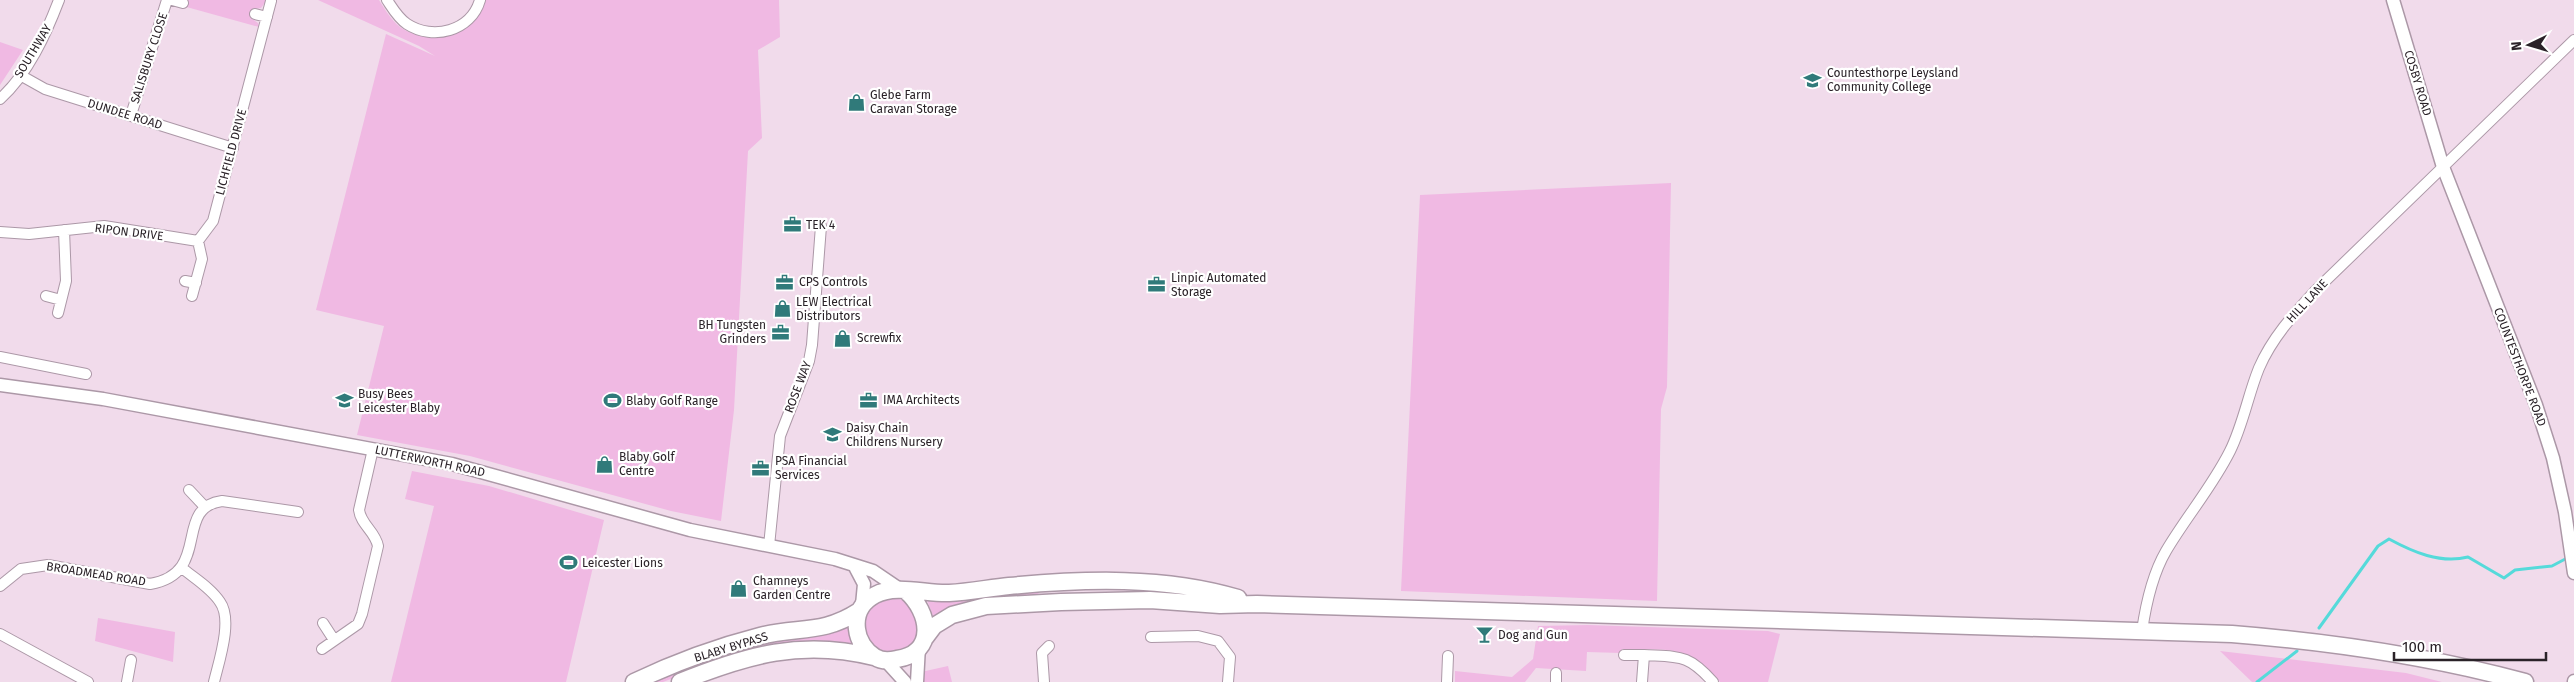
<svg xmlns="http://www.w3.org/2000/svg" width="2574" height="682" viewBox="0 0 2574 682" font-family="'Fira Sans',sans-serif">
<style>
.green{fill:#f0b9e3}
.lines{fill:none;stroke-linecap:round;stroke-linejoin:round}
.stream{stroke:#55dada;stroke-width:3}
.minor-casing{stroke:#ac98a7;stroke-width:12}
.tertiary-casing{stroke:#ac98a7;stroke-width:15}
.primary-casing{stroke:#ac98a7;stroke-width:19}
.minor{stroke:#fff;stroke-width:10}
.tertiary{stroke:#fff;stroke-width:12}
.primary{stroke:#fff;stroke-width:16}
.labels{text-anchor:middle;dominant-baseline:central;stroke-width:4.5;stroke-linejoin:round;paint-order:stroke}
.street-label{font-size:12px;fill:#2a2228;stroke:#fff}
.poi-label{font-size:12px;fill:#2a2228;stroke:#fff;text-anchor:start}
</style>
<rect width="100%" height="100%" fill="#f1dbeb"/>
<path class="green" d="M183 0H267L261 8 253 9 251 18 258 23 259 27 183 6Z
M318 0H379C384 8 391 20 400 27 431 48 475 37 486 0H779L780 37 758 50 762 138 748 151 734 410 721 521 671 511 470 456 357 435 384 326 316 310 386 34 435 56 419 46Z
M0 42 23 50 0 85Z
M1671 183 1667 387 1661 409 1657 601 1401 591 1420 195Z
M412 471 489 486 604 520 566 682H391L434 506 405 499Z
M1040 590 1037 597 945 610 933 616 927 600Z
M864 626a28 28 0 1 1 56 0a28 28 0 1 1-56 0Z
M98 618 175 632 173 662 95 641Z
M1588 625 1768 631 1780 634 1768 682H1720C1691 644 1665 650 1622 649L1621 653 1587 652 1586 671 1536 668 1525 682H1455V671L1512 677 1533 659 1538 626Z
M850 626 855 647 700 668 663 682H648L763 641 812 636Z
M2220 651 2406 673 2442 682H2252Z
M948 666 952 682H921V672Z"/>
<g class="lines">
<path class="stream" d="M2319 628 2378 546 2389 539C2413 552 2440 564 2468 557L2504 578 2515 570 2552 566 2569 557
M2257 682 2297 651"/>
<defs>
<path id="minor" d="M172 0 183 3
M387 0C393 9 398 18 407 24 433 41 471 31 480 0
M255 14 267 17
M20 75 45 89 233 148
M0 99C28 74 46 34 59 0
M131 115 167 0
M0 232 29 234 104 226 198 241
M185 281 196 283
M46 296 61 300
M192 296 202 259 198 241 213 221 271 1
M58 313 66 281 64 230
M0 357 86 374
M189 490 205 507
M769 546 780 436 809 361 812 345 821 226
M182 568C194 578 211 588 220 602 233 620 219 661 214 682
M0 586 21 569 48 565 150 584C213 573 172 508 222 501L298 512
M323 623 334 640
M2142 631C2146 603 2152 575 2166 551 2186 517 2212 487 2230 451 2243 425 2248 395 2259 368 2272 338 2293 315 2315 291L2574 40
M0 634 88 682
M1151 637 1198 636 1218 641 1230 657 1228 682
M322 649 358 624 362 614 378 546C375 531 361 525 359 510L373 449
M1624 655H1644
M1556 673V682
M127 682 131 660
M1044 682 1042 653 1049 646
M1447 682 1448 656
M1642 682 1644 655C1680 657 1688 654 1713 682"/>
<path id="tertiary" d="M2393 0 2443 167 2536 405 2553 458 2565 512 2574 573
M0 385 103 399 452 464 690 530 835 559 873 571 901 590
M854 565 864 584 862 605
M885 660 905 682
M917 682 919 646
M2574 682V681"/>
<path id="primary" d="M906 591C930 612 937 653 897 659 889 661 881 661 875 657 865 651 858 640 857 629 855 614 862 602 875 595 896 584 926 594 949 593 969 592 989 588 1009 586 1084 579 1165 576 1238 598
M925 638 934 626 952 615 986 606 1061 602 1150 600 1220 605 1257 604 2232 634C2331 642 2429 656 2525 682
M634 682C674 663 717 647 760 636 798 626 822 635 859 611
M680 682C747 655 802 639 874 657"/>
</defs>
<use href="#minor" class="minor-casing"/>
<use href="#tertiary" class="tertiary-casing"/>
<use href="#primary" class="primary-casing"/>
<use href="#minor" class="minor"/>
<use href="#tertiary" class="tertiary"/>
<use href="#primary" class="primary"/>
</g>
<defs>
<symbol id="school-bare" viewBox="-9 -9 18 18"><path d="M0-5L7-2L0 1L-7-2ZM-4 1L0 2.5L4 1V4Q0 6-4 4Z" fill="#307a7a" stroke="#fff" stroke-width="2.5" paint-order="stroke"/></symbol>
<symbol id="shop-bare" viewBox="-9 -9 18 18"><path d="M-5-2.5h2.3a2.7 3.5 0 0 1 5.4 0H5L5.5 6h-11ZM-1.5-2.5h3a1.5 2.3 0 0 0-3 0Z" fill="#307a7a" stroke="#fff" stroke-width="2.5" paint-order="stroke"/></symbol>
<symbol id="office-bare" viewBox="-9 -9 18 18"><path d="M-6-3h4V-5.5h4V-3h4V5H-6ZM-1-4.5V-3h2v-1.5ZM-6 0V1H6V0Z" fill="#307a7a" stroke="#fff" stroke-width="2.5" paint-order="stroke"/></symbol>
<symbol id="stadium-bare" viewBox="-9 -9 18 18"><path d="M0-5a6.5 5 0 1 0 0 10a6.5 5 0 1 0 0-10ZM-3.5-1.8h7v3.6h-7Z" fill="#307a7a" stroke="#fff" stroke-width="2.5" paint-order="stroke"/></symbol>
<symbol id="bar-bare" viewBox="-9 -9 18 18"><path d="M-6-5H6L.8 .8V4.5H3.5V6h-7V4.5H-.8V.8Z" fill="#307a7a" stroke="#fff" stroke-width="2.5" paint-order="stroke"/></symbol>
</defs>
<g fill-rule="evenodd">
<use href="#school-bare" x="1800" y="68" width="25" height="25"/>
<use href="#shop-bare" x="844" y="90" width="25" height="25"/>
<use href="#office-bare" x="780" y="212" width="25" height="25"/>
<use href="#office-bare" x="772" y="270" width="25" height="25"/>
<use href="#office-bare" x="1144" y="272" width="25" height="25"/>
<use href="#shop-bare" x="770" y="296" width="25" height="25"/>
<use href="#office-bare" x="768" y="320" width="25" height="25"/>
<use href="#shop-bare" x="830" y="326" width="25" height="25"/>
<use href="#office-bare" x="856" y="388" width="25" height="25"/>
<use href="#school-bare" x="332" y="388" width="25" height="25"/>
<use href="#stadium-bare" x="600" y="388" width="25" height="25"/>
<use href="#school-bare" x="820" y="422" width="25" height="25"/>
<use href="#shop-bare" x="592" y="452" width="25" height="25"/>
<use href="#office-bare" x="748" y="456" width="25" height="25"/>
<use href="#stadium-bare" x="556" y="550" width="25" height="25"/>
<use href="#shop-bare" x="726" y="576" width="25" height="25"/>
<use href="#bar-bare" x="1472" y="622" width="25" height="25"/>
</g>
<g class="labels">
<g class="street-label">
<text transform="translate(33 51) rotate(-59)">SOUTHWAY</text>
<text transform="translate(149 58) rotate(-72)">SALISBURY CLOSE</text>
<text transform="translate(2418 83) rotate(73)">COSBY ROAD</text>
<text transform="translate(125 114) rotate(17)">DUNDEE ROAD</text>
<text transform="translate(231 152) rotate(-75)">LICHFIELD DRIVE</text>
<text transform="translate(129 232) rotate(7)">RIPON DRIVE</text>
<text transform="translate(2307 301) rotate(-47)">HILL LANE</text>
<text transform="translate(2520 367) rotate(69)">COUNTESTHORPE ROAD</text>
<text transform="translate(798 387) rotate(-69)">ROSE WAY</text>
<text transform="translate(430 461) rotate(12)">LUTTERWORTH ROAD</text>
<text transform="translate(96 574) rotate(9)">BROADMEAD ROAD</text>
<text transform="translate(731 647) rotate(-17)">BLABY BYPASS</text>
</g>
<g class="poi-label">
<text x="1827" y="73">Countesthorpe Leysland<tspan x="1827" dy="14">Community College</tspan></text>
<text x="870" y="95">Glebe Farm<tspan x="870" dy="14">Caravan Storage</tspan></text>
<text x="806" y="225">TEK 4</text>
<text x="1171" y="278">Linpic Automated<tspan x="1171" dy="14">Storage</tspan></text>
<text x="799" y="282">CPS Controls</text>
<text x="796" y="302">LEW Electrical<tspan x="796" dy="14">Distributors</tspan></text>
<text x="766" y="325" text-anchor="end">BH Tungsten<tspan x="766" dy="14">Grinders</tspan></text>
<text x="857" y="338">Screwfix</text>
<text x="358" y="394">Busy Bees<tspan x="358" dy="14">Leicester Blaby</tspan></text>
<text x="883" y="400">IMA Architects</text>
<text x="626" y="401">Blaby Golf Range</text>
<text x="846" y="428">Daisy Chain<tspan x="846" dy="14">Childrens Nursery</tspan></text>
<text x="619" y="457">Blaby Golf<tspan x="619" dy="14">Centre</tspan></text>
<text x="775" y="461">PSA Financial<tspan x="775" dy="14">Services</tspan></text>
<text x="582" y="563">Leicester Lions</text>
<text x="753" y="581">Chamneys<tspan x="753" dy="14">Garden Centre</tspan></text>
<text x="1498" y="635">Dog and Gun</text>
</g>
</g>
<g transform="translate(2529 45) rotate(265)" stroke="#ffffff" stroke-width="4" paint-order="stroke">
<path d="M0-4L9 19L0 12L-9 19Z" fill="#2a2228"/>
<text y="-8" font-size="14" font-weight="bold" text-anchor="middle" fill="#2a2228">N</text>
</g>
<path d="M2394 652v8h152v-8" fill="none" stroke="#2a2228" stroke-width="2.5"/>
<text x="2402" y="652" font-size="15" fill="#2a2228" stroke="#ffffff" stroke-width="4" paint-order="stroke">100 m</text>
</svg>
